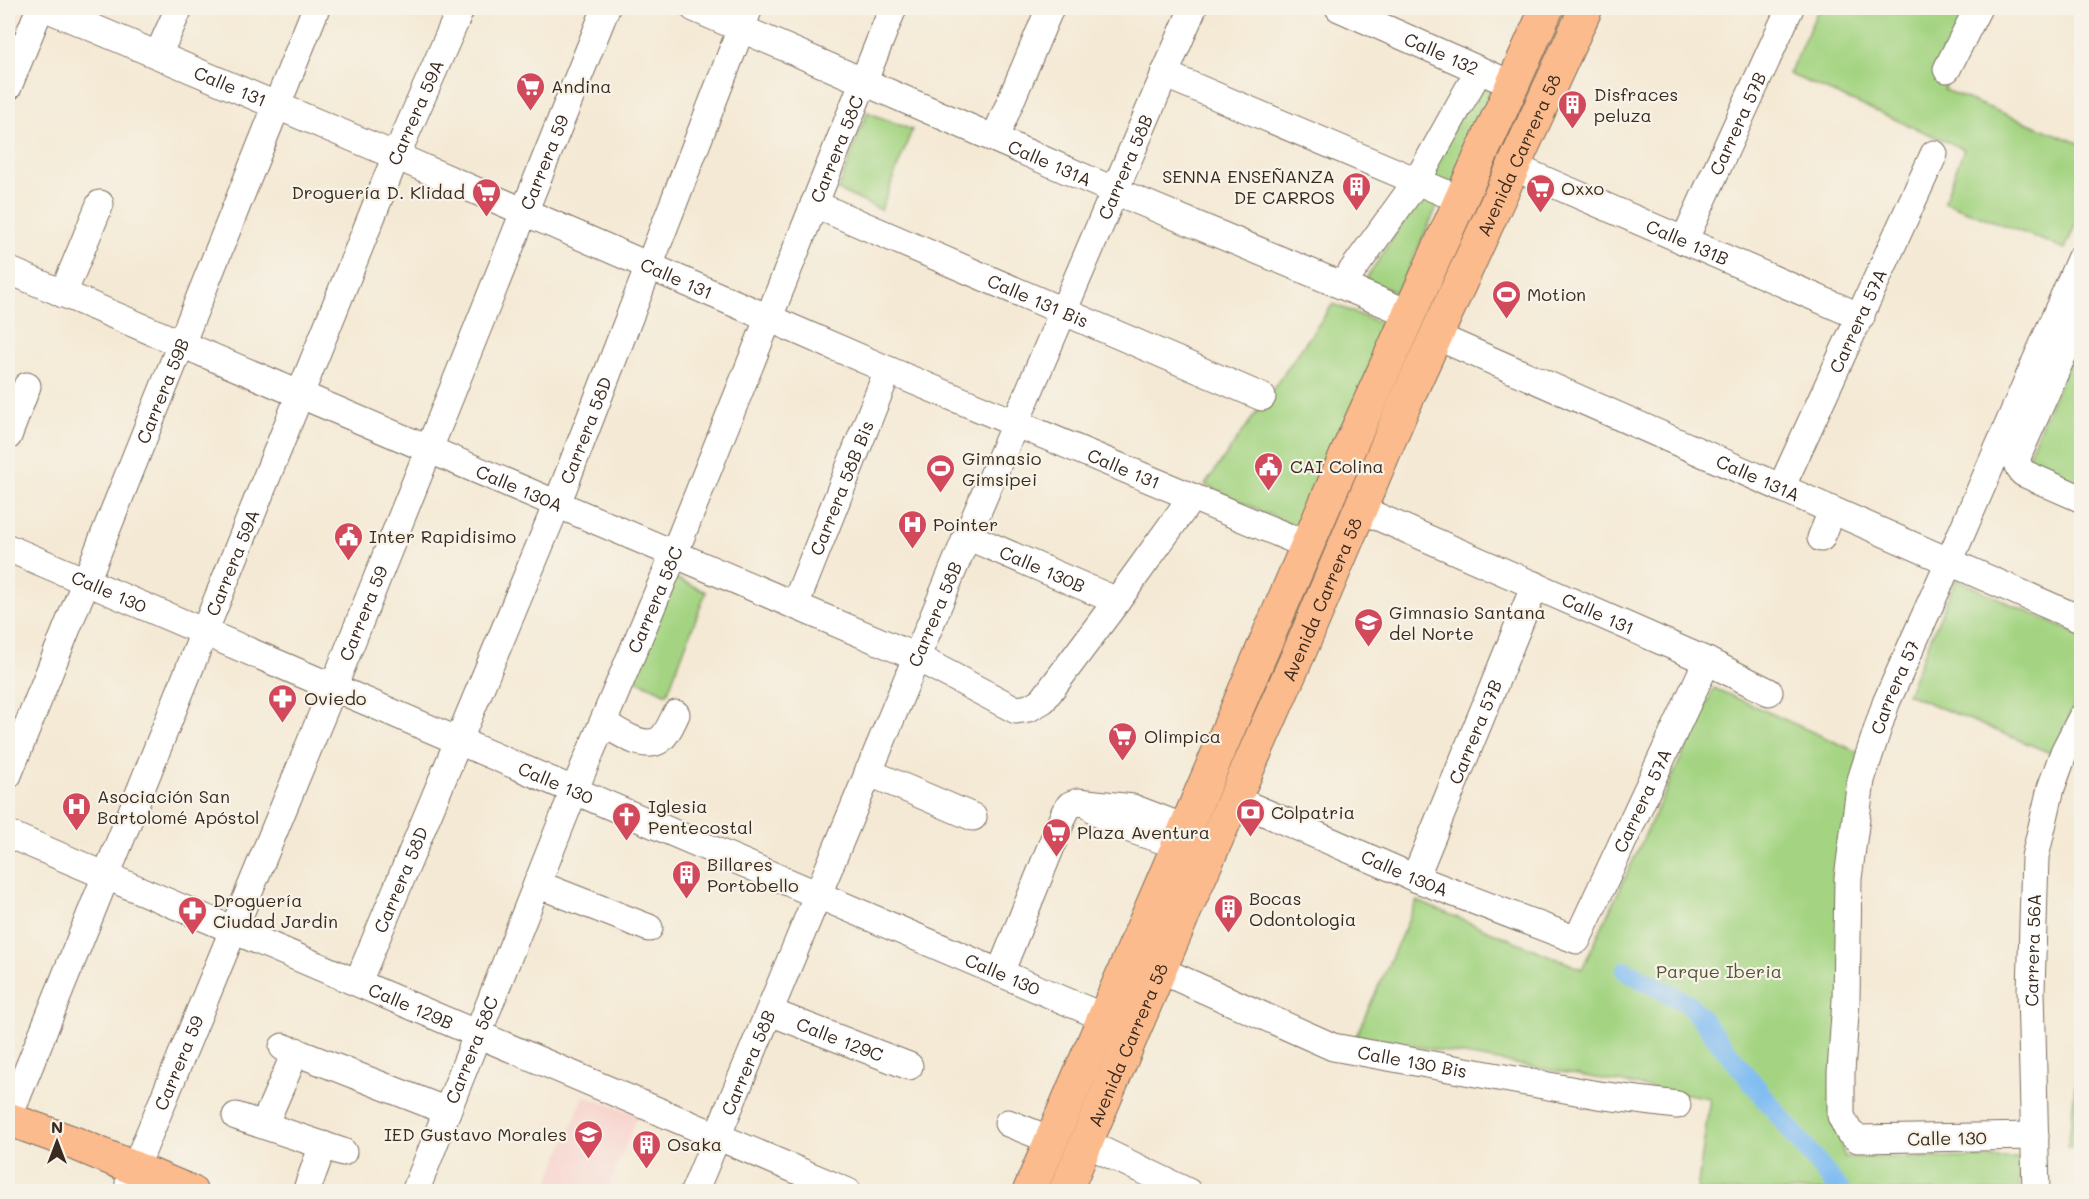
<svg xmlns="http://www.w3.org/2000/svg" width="2089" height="1199" viewBox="0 0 2089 1199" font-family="Mali,sans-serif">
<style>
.built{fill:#f7d0cb}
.green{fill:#a4d482;stroke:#707f50;stroke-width:1.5}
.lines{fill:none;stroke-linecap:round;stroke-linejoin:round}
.canal{stroke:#7fbcf2;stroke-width:20}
.minor-casing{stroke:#7c6d5e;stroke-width:29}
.major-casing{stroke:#7c6d5e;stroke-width:35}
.minor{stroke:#fff;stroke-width:27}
.major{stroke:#fbbb8c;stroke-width:33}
.labels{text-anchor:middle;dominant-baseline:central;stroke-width:4.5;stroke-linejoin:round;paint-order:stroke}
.street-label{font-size:18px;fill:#3b2a1e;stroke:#f7f3e8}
.poi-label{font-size:18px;fill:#3b2a1e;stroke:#f7f3e8;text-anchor:start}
.park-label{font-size:18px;fill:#555437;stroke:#f7f3e8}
</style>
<rect width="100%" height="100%" fill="#f7f3e8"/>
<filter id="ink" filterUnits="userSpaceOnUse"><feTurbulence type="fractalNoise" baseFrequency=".0167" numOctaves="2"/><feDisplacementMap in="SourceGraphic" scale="12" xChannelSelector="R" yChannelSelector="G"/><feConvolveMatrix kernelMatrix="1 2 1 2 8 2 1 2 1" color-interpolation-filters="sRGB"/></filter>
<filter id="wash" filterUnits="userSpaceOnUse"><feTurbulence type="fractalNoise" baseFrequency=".008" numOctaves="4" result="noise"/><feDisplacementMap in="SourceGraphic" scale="24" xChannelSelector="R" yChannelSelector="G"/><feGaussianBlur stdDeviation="1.35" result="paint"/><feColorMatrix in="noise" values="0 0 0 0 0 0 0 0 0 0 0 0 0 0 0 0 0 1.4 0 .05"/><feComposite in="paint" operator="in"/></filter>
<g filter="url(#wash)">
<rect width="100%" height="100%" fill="#f4e9d4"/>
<path class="built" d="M584 1096 638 1115 607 1191 544 1192Z"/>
<path class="green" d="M1819 8H1976L1944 90 2081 144V211L2065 249 1944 202 1964 149 1789 74Z
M1477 83 1493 93 1453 185 1427 175Z
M867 112 912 130 881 210 838 190Z
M1421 195 1438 205 1397 293 1366 279Z
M1333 304 1390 327 1298 528 1205 485Z
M2081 334V489L2024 464Z
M673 577 706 592 667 694 632 678Z
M1956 579 2081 636V689L2053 754 1907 694Z
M1714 688 1862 754 1834 1107 1844 1157 2019 1158 2020 1191H1697L1710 1098 1356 1036 1417 901 1582 969Z
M2079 1055H2082L2081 1149 2068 1147Z"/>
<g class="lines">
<path class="canal" d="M1626 971 1689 1004 1841 1192"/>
</g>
</g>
<g filter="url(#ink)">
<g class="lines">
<defs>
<g id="minor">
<path id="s1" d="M46 8 396 156 888 370 1307 545"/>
<path id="s2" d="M694 8 1115 191 1408 313"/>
<path id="s3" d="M1339 8 1495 77"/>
<path d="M158 55 179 8"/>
<path d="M1947 69 1978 8"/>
<path d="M1164 74 1459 199"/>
<path d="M8 87 40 8"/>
<path d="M995 138 1050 8"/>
<path id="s4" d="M1514 167 1861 317"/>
<path id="s5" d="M814 204 1262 397"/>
<path id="s6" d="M1684 241 1790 8"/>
<path id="s7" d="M8 270 916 657 1016 710 1029 708 1043 700 1117 601 1192 497"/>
<path d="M1342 285 1417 181 1479 70"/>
<path d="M63 294 100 204"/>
<path d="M2082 312 2017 457 2018 466 2023 473 2082 499"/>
<path id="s8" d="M1436 336 2082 620"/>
<path d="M8 436 27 386"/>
<path id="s9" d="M1781 488 1934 154"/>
<path id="s10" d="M1360 509 1707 661 1769 692"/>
<path id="s11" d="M967 536 1117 601"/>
<path d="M1821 538 1832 511"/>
<path id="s12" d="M8 548 1103 1017"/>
<path id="s13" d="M795 605 888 370"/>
<path d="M603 723C618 731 644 752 661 739 668 733 672 722 676 714"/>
<path d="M868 772 973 817"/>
<path id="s14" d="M8 775 316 8"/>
<path id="s15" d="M1234 799 1415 878 1577 940 1707 661"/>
<path d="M1094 809C1115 828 1151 835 1177 845"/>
<path id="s16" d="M8 834 848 1192"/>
<path id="s17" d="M1415 878 1535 585"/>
<path d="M537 884 649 928"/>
<path id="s18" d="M1160 970 1333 1047 1598 1095 1677 1105"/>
<path d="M1000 973 1065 812 1070 805 1078 802 1133 808 1185 828"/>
<path id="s19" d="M358 982 557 504 749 8"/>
<path id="s20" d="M770 1012 909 1066"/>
<path d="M283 1047 447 1111"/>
<path d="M236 1116 343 1152"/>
<path id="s21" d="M8 1119 396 156 461 8"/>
<path d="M1008 1123 1051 1140"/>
<path d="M264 1125 296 1051"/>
<path id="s22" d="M2035 1136 1858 1139 1849 1132 1841 1116V1072L1846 1000 1848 878 1861 780 1886 703 1949 562 2080 259"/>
<path d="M1086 1143 1188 1192"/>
<path id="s23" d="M129 1183 333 688 606 8"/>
<path d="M306 1192 323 1145"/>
<path id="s24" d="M415 1192 574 791 674 554 893 8"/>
<path id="s25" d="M694 1192 967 536 1193 8"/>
<path id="s26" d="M2036 1192 2031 991 2035 857 2051 788 2064 752 2082 717"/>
</g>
<g id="major">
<path d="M8 1119 74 1143 191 1192"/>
<path d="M1029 1192 1354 437 1547 8"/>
<path id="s27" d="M1065 1192 1187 906 1303 644 1402 410 1586 8"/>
</g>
</defs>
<use href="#minor" class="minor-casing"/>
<use href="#major" class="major-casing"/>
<use href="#minor" class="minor"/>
<use href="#major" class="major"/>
</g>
</g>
<defs>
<symbol id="supermarket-pin" viewBox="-11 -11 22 30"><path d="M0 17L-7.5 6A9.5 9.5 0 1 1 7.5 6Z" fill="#d1495b" stroke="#f7f3e8"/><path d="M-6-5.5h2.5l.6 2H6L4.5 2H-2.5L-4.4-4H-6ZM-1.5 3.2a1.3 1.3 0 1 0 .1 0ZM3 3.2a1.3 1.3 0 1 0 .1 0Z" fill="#fff"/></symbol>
<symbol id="building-pin" viewBox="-11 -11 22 30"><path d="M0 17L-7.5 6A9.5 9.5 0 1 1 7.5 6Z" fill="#d1495b" stroke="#f7f3e8"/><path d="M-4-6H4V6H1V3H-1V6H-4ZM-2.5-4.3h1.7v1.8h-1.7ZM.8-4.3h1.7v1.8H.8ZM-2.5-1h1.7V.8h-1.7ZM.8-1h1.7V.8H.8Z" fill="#fff"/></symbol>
<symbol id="stadium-pin" viewBox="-11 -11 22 30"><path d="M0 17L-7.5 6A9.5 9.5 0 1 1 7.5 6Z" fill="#d1495b" stroke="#f7f3e8"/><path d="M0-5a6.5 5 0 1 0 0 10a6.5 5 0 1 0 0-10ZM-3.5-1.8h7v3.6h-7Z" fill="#fff"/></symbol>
<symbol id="civic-pin" viewBox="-11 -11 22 30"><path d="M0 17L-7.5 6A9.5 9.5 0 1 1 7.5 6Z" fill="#d1495b" stroke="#f7f3e8"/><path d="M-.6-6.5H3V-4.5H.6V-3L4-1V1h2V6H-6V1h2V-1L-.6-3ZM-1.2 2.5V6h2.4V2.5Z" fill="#fff"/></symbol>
<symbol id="hospital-pin" viewBox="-11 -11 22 30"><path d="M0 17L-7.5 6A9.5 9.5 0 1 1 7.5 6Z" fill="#d1495b" stroke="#f7f3e8"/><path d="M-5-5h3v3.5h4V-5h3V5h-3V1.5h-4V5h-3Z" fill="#fff"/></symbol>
<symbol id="school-pin" viewBox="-11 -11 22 30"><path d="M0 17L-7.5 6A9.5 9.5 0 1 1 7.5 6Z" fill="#d1495b" stroke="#f7f3e8"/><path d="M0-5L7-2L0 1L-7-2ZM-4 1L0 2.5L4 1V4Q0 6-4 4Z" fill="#fff"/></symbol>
<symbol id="pharmacy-pin" viewBox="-11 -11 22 30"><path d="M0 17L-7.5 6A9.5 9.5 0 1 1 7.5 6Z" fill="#d1495b" stroke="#f7f3e8"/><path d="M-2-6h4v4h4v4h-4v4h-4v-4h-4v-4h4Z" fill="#fff"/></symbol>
<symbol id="bank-pin" viewBox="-11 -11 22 30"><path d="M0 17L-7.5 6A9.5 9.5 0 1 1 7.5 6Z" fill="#d1495b" stroke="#f7f3e8"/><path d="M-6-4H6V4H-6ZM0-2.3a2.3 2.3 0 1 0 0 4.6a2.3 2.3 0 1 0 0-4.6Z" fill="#fff"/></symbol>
<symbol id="church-pin" viewBox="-11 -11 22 30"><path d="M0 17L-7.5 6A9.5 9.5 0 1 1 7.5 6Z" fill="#d1495b" stroke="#f7f3e8"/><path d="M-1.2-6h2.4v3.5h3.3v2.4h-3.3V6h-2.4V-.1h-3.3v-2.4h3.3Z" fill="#fff"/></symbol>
</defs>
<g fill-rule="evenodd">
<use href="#supermarket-pin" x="514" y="70" width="33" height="45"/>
<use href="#building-pin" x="1556" y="88" width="33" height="45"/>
<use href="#building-pin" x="1340" y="170" width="33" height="45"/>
<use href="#supermarket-pin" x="1524" y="172" width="33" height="45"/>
<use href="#supermarket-pin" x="470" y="176" width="33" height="45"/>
<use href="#stadium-pin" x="1490" y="278" width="33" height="45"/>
<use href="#civic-pin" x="1252" y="450" width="33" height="45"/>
<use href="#stadium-pin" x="924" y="452" width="33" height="45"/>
<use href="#hospital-pin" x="896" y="508" width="33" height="45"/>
<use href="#civic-pin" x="332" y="520" width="33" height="45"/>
<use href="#school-pin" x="1352" y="606" width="33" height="45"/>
<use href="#pharmacy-pin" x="266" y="682" width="33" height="45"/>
<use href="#supermarket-pin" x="1106" y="720" width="33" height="45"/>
<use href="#hospital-pin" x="60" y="790" width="33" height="45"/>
<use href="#bank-pin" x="1234" y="796" width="33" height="45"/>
<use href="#church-pin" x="610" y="800" width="33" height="45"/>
<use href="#supermarket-pin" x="1040" y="816" width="33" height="45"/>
<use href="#building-pin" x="670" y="858" width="33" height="45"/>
<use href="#building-pin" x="1212" y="892" width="33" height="45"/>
<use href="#pharmacy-pin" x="176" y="894" width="33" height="45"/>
<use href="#school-pin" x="572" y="1118" width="33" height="45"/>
<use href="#building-pin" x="630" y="1128" width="33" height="45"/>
</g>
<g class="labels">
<g class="street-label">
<text stroke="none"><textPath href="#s3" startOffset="112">Calle 132</textPath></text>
<text stroke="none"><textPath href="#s1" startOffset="200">Calle 131</textPath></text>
<text stroke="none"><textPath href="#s21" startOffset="1086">Carrera 59A</textPath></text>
<text stroke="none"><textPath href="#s6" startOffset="129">Carrera 57B</textPath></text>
<text stroke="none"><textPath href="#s24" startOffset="1125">Carrera 58C</textPath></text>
<text stroke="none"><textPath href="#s27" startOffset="1132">Avenida Carrera 58</textPath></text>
<text stroke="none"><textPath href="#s23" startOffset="1102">Carrera 59</textPath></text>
<text stroke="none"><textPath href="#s2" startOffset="388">Calle 131A</textPath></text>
<text stroke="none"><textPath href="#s25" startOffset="1112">Carrera 58B</textPath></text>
<text stroke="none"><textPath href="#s4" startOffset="189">Calle 131B</textPath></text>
<text stroke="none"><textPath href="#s1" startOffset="686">Calle 131</textPath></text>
<text stroke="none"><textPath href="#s5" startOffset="244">Calle 131 Bis</textPath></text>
<text stroke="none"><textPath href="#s9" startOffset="184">Carrera 57A</textPath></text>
<text stroke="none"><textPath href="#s14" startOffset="414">Carrera 59B</textPath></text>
<text stroke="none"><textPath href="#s19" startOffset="597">Carrera 58D</textPath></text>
<text stroke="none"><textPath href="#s1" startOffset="1172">Calle 131</textPath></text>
<text stroke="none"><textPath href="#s8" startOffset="352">Calle 131A</textPath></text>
<text stroke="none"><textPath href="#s13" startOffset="126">Carrera 58B Bis</textPath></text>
<text stroke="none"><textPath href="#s7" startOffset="556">Calle 130A</textPath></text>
<text stroke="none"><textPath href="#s21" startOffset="600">Carrera 59A</textPath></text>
<text stroke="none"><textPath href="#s11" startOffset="82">Calle 130B</textPath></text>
<text stroke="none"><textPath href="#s12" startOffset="110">Calle 130</textPath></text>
<text stroke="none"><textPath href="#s27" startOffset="646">Avenida Carrera 58</textPath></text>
<text stroke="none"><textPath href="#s24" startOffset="639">Carrera 58C</textPath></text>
<text stroke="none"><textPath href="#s23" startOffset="616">Carrera 59</textPath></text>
<text stroke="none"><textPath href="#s10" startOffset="260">Calle 131</textPath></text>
<text stroke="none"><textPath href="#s25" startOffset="626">Carrera 58B</textPath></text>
<text stroke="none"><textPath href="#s22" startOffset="642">Carrera 57</textPath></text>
<text stroke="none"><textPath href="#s17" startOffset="158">Carrera 57B</textPath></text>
<text stroke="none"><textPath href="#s12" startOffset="596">Calle 130</textPath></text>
<text stroke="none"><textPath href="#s15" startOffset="525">Carrera 57A</textPath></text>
<text stroke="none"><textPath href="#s15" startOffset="186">Calle 130A</textPath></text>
<text stroke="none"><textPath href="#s19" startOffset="111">Carrera 58D</textPath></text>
<text stroke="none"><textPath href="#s26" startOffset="242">Carrera 56A</textPath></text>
<text stroke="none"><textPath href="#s12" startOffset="1082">Calle 130</textPath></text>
<text stroke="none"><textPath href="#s16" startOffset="438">Calle 129B</textPath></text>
<text stroke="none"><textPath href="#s20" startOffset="75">Calle 129C</textPath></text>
<text stroke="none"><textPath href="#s27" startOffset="160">Avenida Carrera 58</textPath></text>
<text stroke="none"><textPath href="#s24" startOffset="153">Carrera 58C</textPath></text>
<text stroke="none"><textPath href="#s18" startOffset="270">Calle 130 Bis</textPath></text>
<text stroke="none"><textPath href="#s23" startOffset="130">Carrera 59</textPath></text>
<text stroke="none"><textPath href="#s25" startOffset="140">Carrera 58B</textPath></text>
<text transform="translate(1947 1138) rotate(-1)">Calle 130</text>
</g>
<g class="poi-label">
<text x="551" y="86">Andina</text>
<text x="1594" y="94">Disfraces<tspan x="1594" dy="21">peluza</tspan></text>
<text x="1335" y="176" text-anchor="end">SENNA ENSEÑANZA<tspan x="1335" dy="21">DE CARROS</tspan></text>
<text x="1561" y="188">Oxxo</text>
<text x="465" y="192" text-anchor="end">Droguería D. Klidad</text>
<text x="1527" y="294">Motion</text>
<text x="962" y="458">Gimnasio<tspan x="962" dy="21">Gimsipei</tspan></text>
<text x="1290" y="466">CAI Colina</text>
<text x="933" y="524">Pointer</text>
<text x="369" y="536">Inter Rapidisimo</text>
<text x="1389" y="612">Gimnasio Santana<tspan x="1389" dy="21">del Norte</tspan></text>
<text x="304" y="698">Oviedo</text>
<text x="1144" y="736">Olimpica</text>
<text x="97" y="796">Asociación San<tspan x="97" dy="21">Bartolomé Apóstol</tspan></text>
<text x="648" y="806">Iglesia<tspan x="648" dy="21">Pentecostal</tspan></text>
<text x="1271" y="812">Colpatria</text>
<text x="1077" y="832">Plaza Aventura</text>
<text x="707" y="864">Billares<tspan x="707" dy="21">Portobello</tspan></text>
<text x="1249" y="898">Bocas<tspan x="1249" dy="21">Odontologia</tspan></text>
<text x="213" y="900">Droguería<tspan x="213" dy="21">Ciudad Jardin</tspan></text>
<text x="567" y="1134" text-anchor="end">IED Gustavo Morales</text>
<text x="667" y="1144">Osaka</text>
</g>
<g class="park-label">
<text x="1719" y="971">Parque Iberia</text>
</g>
</g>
<rect width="2089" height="1199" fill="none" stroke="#f7f3e8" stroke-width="30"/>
<g transform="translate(57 1142)" stroke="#f7f3e8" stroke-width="4.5" paint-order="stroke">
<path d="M0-4.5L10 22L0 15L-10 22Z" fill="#3b2a1e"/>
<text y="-9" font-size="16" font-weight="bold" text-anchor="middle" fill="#3b2a1e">N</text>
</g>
</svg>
